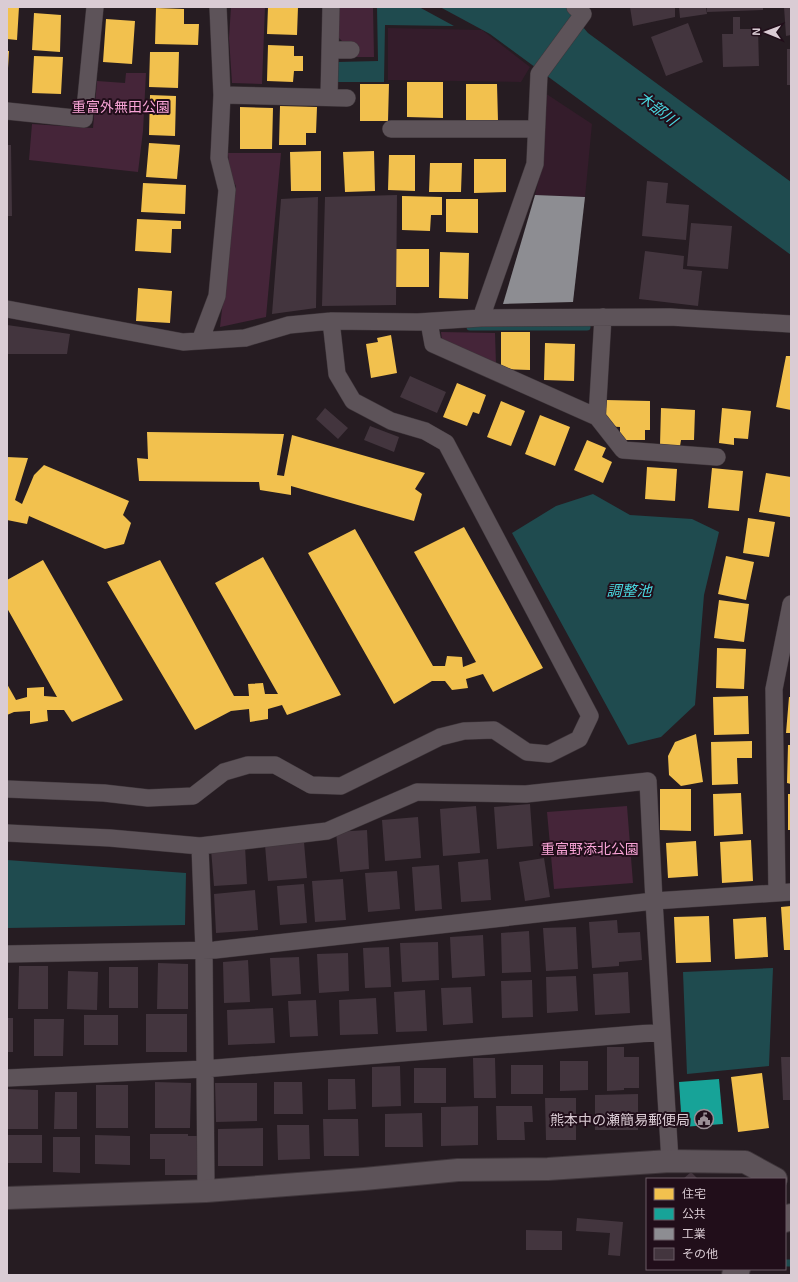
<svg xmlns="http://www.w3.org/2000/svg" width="798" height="1282" viewBox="0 0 798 1282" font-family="'Exo 2','Noto Sans JP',sans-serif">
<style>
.built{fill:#341c2b}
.green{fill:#452539}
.water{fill:#1f4b4f}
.homes{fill:#f2c14e}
.public{fill:#17a398}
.industry{fill:#8d8d92}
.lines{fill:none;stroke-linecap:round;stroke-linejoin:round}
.stream{stroke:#1f4b4f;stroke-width:7}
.building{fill:#43353e}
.minor-casing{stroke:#3f363b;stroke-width:18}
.tertiary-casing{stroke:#3f363b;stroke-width:24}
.secondary-casing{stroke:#3f363b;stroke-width:24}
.minor{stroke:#5d5359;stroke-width:17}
.tertiary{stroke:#5d5359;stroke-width:22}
.secondary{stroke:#62575d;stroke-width:22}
.labels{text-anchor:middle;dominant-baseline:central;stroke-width:4;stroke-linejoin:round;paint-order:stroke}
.park-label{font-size:14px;fill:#f9a4d7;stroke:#210e1a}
.poi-label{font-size:14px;fill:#daccd4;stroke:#210e1a;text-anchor:end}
.water-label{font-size:15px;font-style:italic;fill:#49d7df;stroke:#210e1a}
</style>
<rect width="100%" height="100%" fill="#261c22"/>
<path class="built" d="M388 28 482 30 530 67 521 82 388 80Z
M545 93 592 124 585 197 535 195 542 166Z"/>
<path class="green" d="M231 7H265L262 84 232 83 229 38Z
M339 7H373L374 57H356V43H344L338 37Z
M126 73H146L143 131 138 172 29 160 32 124 93 128 97 81 125 83Z
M228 153H281L266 317 220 327 236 186 230 175Z
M441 332 495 333 496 365 442 340Z
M627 806 633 883 554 889 547 812Z"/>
<path class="water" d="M377 7H419L454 26 385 25 384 82H336L337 62 378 61Z
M440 7H566L588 33 791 182V255L490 34Z
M593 494 630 515 692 519 719 532 704 595 695 705 661 737 628 745 512 533 556 506Z
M7 860 186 873 185 925 7 928Z
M773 968 769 1066 687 1074 683 972Z"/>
<path class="homes" d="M7 7H19L17 40 7 39Z
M268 7H298L297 35 267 34Z
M156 8 184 9V24H199L198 45 155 44Z
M34 13 61 15 60 52 32 50Z
M106 19 135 21 132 64 103 62Z
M268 45 294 46V56H303V71H294L293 82 267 81Z
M7 51H9L8 68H7Z
M150 52H179L178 88 149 87Z
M34 56 63 57 61 94 32 93Z
M407 82H443V118L407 117Z
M360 84H389L388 121H360Z
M466 84H497L498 121H466Z
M150 95 176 96 175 136 149 135Z
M280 106 317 107 316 133H306V145H279Z
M240 107 273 108 272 149H240Z
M149 143 180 145 177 179 146 177Z
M321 151V191H291L290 152Z
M374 151 375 191 345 192 343 152Z
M389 155H415V191L388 190Z
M474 159H506V192L474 193Z
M430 163H462L461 192H429Z
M143 183 186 185 185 214 141 212Z
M402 196 442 197V215H431L430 231 402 230Z
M446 199H478V233L446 232Z
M137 219 181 221V229H172L171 253 135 251Z
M396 249H429V287H396Z
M440 252 469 253 468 299 439 298Z
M138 288 172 291 170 323 136 321Z
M501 332H530V370L501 369Z
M391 335 397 373 371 378 366 344 378 342 377 338Z
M545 343 575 344 574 381 544 380Z
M786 356H791V410L776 407Z
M457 383 486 395 479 414 473 412 467 426 443 417Z
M606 400 650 401V430H645V440H620V427L604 426Z
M501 401 525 411 511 446 487 437Z
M661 408 695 410 694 440H681L680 446 660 445Z
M722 408 751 411 748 439 734 438V445L719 443Z
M540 415 570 427 555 466 525 454Z
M147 432 284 434 277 475 284 476 292 435 425 473 415 489 422 494 414 521 291 486V495L260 490 259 482 139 481 137 458 148 459Z
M587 440 606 448 602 457 612 462 603 483 574 470Z
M7 457 28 458 15 500 22 504 34 475 44 465 129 501 123 515 131 523 124 544 105 549 29 516 27 524 7 520Z
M647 467 677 469 675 501 645 499Z
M712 468 743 471 739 511 708 508Z
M766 473 791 477 790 517 759 512Z
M748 518 775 522 769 557 743 553Z
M464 527 543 668 493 692 483 674 466 679 468 688 452 690 445 681H432L394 704 308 553 355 529 433 666H445L447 656 462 657 463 667 476 662 414 552Z
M726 556 754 562 746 600 718 594Z
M263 557 341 695 287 715 282 705 268 709V719L250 722 249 709 231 711 195 730 107 582 160 560 234 696H249L248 684 263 683 265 694H278L215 583Z
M43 560 123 700 72 722 64 710H47L48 721 30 724V711L14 712 7 715V684L16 700 27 697V688L44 687V696L57 697 7 608V580Z
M719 600 749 604 744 642 714 638Z
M717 648 746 649 744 689 716 688Z
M748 696 749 734 714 735 713 697Z
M789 697H791V733H786Z
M696 734 703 782 681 786 669 775 668 756 675 742Z
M752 741V758H737L738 784 712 785 711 742Z
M788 745H791V784L787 783Z
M660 789H691V831L660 830Z
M741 793 743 834 714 836 713 794Z
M788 794H791V830H788Z
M751 840 753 881 722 883 720 842Z
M696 841 698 876 668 878 666 843Z
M791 906V950H784L781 907Z
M709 916 711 962 676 963 674 917Z
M766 917 768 957 735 959 733 919Z
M762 1073 769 1128 738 1132 731 1077Z"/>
<path class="public" d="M719 1079 723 1124 682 1127 679 1082Z"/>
<path class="industry" d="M535 195 585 197 573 302 503 304Z"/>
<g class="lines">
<path class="stream" d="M470 327H587
M785 1263H791"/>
</g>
<path class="building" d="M630 7H675V17L633 26Z
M679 7H706L707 14 680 18Z
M707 7H763V10L707 12Z
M784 7H791V35L786 36Z
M733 17H740V29H758L759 66 723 67 722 34H733Z
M688 23 703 62 666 76 651 37Z
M787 49H791V85H787Z
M7 145H11L12 216H7Z
M647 181 668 183 666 203 689 205 686 240 642 236Z
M397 195 396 305 322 306 325 197Z
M318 197 316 308 272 314 281 199Z
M691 223 732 226 728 269 687 266Z
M645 251 684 256 683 269 702 271 698 306 639 299Z
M7 325 70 334 67 354H7Z
M410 376 446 392 437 413 400 397Z
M325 408 348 428 338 439 316 419Z
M370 426 399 437 394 452 364 440Z
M530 804 533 846 497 849 494 807Z
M476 806 480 853 443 856 440 809Z
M418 817 421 858 385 861 382 820Z
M367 830 369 869 340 872 336 832Z
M304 842 307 878 268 881 265 845Z
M245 846 247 884 214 886 211 849Z
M544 858 550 897 525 901 519 862Z
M488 859 491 900 461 902 458 862Z
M439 865 442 909 415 911 412 867Z
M397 871 400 909 368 912 365 873Z
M343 879 346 920 315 922 312 881Z
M304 884 307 923 280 925 277 886Z
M255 890 258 930 216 933 214 894Z
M617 920 618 933 640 932 642 960 619 962V966L592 968 589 922Z
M576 927 578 969 546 971 543 928Z
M529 931 531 972 502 973 501 933Z
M483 935 485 976 452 978 450 937Z
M438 942 439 980 402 982 400 943Z
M389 947 391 987 365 988 363 948Z
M348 953 349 991 319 993 317 954Z
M299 957 301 994 272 996 270 958Z
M248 960 250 1002 224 1003 223 962Z
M158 963 188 964V1009H157Z
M19 966H48V1009H18Z
M109 967H138V1008H109Z
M68 971 98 972 97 1010 67 1009Z
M628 972 630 1013 595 1015 593 974Z
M576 976 578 1011 547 1013 546 977Z
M532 980 533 1017 502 1018 501 981Z
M471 987 473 1023 443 1025 441 988Z
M425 990 427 1031 396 1032 394 992Z
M376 998 378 1034 340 1035 339 1000Z
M316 1000 318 1036 290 1037 288 1001Z
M273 1008 275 1043 228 1045 227 1010Z
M146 1014H187V1052H146Z
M84 1015H118V1045H84Z
M7 1018H13V1052H7Z
M34 1019H64L63 1056H34Z
M607 1047H624V1057H639V1088H624V1090L607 1091Z
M781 1057H791V1100H783Z
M473 1058H495L496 1098H474Z
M560 1061H588V1090L560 1091Z
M511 1065H543V1094H511Z
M400 1066 401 1106 372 1107V1067Z
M414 1068H446V1103H414Z
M328 1079H355L356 1109 328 1110Z
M155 1082 191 1083 190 1128H155Z
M274 1082H302L303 1114H274Z
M215 1083H257V1121L216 1122Z
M96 1085H128V1128H96Z
M8 1089 38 1090V1129H8Z
M55 1092H77V1129H54Z
M638 1094V1130H595V1095Z
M545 1098H576V1140H546Z
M478 1106V1145L441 1146V1107Z
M496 1106H532L533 1122H524L525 1140H497Z
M422 1113 423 1147H385V1114Z
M323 1119H358L359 1156H324Z
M277 1125H309L310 1159 278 1160Z
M263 1128V1166H218V1129Z
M150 1134H188V1136H201V1175H165V1159H150Z
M7 1135H42V1163H7Z
M95 1135 130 1136V1165L95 1164Z
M53 1137H80V1173L53 1172Z
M691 1172 698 1179H683Z
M577 1218 623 1222 620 1256 608 1255 610 1233 576 1231Z
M526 1230 562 1231V1250H526Z"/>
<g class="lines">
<defs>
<path id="minor" d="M330 50H351
M222 95 347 98
M329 97 331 7
M7 111 84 119 95 7
M391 129H536
M7 309 183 342 245 338 289 325 331 321 418 322 481 318 670 317 791 324
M481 318 535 164 539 74 583 14 575 7
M429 322 433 344 597 417 603 317
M200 341 217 296 227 190 219 158 222 95 218 7
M597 417 623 450 717 457
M7 789 104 793 148 798 193 796 224 772 248 765H275L311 785 341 786 440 737 464 731 494 730 527 752 549 754 579 739 590 716 446 443 425 431 391 421 353 401 337 374 331 321
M7 833 110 838 200 846 327 831 417 792 526 794 648 781 654 901 670 1161
M200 846 204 951 206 1191
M777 893 774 689 791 604
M7 954 215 950 654 901 791 892
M7 1078 204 1069 662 1032"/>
<path id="tertiary" d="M7 1198 206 1191 364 1179 458 1170 548 1169 670 1161 745 1162 776 1179"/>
<path id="secondary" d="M785 1221 791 1215
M733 1275 739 1269"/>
</defs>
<use href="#minor" class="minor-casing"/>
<use href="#tertiary" class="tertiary-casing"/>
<use href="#secondary" class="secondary-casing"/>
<use href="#minor" class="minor"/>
<use href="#tertiary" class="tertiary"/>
<use href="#secondary" class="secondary"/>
</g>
<defs>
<symbol id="civic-ring" viewBox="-11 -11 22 22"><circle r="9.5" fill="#210e1a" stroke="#9b8e96" stroke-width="1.5"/><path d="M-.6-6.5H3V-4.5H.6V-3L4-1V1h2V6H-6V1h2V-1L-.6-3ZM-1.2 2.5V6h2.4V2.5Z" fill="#9b8e96"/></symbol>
</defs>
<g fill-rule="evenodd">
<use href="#civic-ring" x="693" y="1108" width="22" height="22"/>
</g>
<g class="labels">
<g class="park-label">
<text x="121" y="106">重富外無田公園</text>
<text x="590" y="848">重富野添北公園</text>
</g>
<g class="poi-label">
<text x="690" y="1119">熊本中の瀬簡易郵便局</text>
</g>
<g class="water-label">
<text transform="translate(658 108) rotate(38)">木部川</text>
<text x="629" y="590">調整池</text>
</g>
</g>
<rect width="798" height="1282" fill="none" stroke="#daccd4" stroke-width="16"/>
<rect x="646" y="1178" width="140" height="92" fill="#210e1a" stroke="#6b5a64"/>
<rect x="654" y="1188" width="20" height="12" fill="#f2c14e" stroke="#6b5a64"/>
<text x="682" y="1198" font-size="12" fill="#daccd4">住宅</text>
<rect x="654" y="1208" width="20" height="12" fill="#17a398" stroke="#6b5a64"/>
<text x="682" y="1218" font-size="12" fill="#daccd4">公共</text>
<rect x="654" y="1228" width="20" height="12" fill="#8d8d92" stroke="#6b5a64"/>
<text x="682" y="1238" font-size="12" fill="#daccd4">工業</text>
<rect x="654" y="1248" width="20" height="12" fill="#43353e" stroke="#6b5a64"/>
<text x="682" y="1258" font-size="12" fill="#daccd4">その他</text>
<g transform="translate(766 32) rotate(271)" stroke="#210e1a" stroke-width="3" paint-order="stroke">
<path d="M0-3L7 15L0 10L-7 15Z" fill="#daccd4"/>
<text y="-6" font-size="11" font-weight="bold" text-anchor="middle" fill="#daccd4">N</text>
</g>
</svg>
